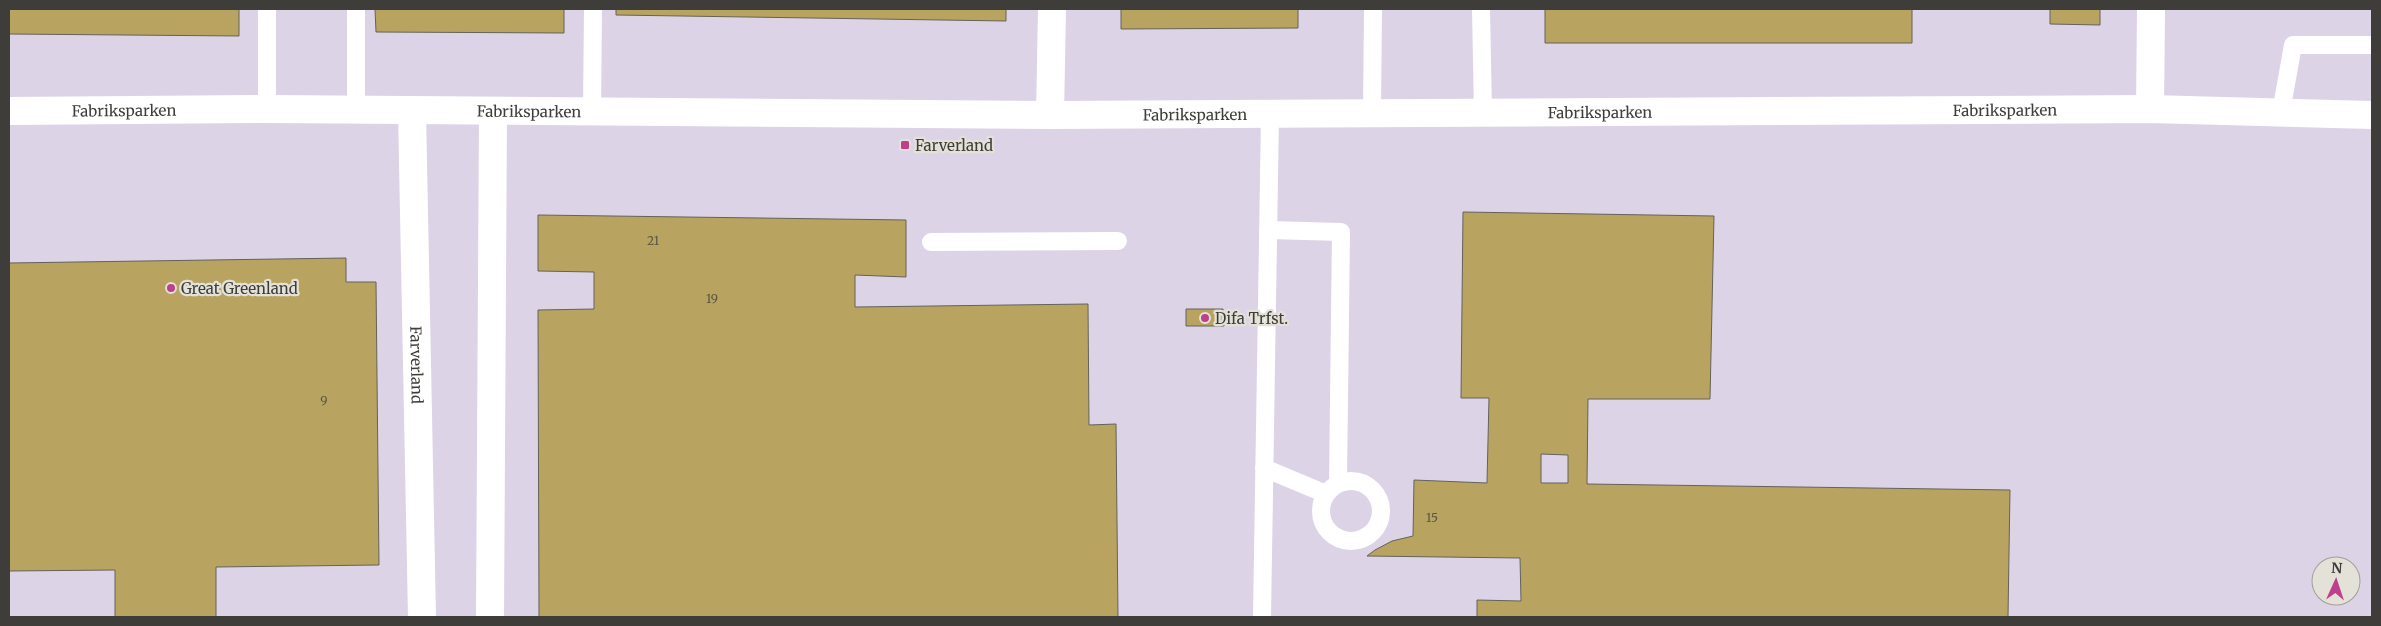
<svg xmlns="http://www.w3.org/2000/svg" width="2381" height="626" viewBox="0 0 2381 626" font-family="Merriweather,serif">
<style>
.industrial{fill:#ddd3e7;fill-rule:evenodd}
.building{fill:#b8a460;stroke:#64625a;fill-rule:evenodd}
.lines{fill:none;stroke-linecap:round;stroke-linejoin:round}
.lane{stroke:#fff;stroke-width:18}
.street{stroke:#fff;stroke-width:28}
.secondary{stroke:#fff;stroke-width:28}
.poi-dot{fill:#be3f8c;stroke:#e4e1d8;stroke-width:2}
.labels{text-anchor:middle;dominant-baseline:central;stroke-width:4.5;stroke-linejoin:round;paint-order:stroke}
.number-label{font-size:12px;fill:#5c5743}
.street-label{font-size:15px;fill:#3e3d39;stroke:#e4e1d8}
.poi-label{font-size:15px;fill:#3e3d39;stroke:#e4e1d8;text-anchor:start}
</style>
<rect width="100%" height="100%" fill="#e4e1d8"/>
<path class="industrial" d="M9 9H2372V617H9ZM2321 566H2351V596H2321Z"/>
<path class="building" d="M9 9H239V36L9 34Z
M375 9H564V33L376 32Z
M616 9H1006V21L616 15Z
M1121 9H1298V28L1121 29Z
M1545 9H1912V43H1545Z
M2050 9H2100V25L2050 24Z
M1463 212 1714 216 1710 399H1588L1587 484 2010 490 2008 617H1477V600L1521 601 1520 558 1367 556 1375 550 1392 541 1413 536 1414 480 1487 483 1489 398H1461ZM1541 454 1568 455V483H1541Z
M538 215 906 220V277L855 275V307L1088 304 1089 425 1116 424 1118 617H539L538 310 594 309V272L538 271Z
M346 258V282H376L379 565 216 567V617H115V570L9 571V263Z
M1186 309H1223L1224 326H1186Z"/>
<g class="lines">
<path class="lane" d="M1481 9 1483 113
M267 109V9
M356 111V9
M592 112 593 9
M2281 112 2293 45H2372
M1372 113 1373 9
M1268 230 1341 232 1338 484
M931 242 1118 241
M1264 468 1326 494
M1321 511a30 30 0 1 1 60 0a30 30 0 1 1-60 0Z
M1262 617 1270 114"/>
<g class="street">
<path d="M2150 109 2151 9"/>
<path id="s1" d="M412 111 422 617"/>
<path d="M1050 115 1052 9"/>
<path d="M490 617 493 112"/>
</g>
<path class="secondary" id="s2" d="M9 111 267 109 1050 115 2150 109 2372 115"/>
</g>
<g class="poi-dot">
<rect x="900" y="140" width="10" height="10" rx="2.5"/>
<circle cx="171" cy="288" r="5"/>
<circle cx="1205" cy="318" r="5"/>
</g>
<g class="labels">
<g class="number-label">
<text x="653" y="240">21</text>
<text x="712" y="298">19</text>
<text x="324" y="400">9</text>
<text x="1432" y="517">15</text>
</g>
<g class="street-label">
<text stroke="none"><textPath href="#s2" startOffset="115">Fabriksparken</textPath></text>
<text stroke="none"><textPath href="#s2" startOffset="1996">Fabriksparken</textPath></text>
<text stroke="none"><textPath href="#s2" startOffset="520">Fabriksparken</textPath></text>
<text stroke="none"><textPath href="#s2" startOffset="1591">Fabriksparken</textPath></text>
<text stroke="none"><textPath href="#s2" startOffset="1186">Fabriksparken</textPath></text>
<text stroke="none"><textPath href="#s1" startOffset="254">Farverland</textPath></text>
</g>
<g class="poi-label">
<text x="915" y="145">Farverland</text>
<text x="181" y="288">Great Greenland</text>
<text x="1215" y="318">Difa Trfst.</text>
</g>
</g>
<rect width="2381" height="626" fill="none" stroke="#3e3d39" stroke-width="20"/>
<g transform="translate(2336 581) rotate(3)"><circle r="24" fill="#e4e1d8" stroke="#a29f98"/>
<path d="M0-4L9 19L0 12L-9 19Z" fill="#be3f8c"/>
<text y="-8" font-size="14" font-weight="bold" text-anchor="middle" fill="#3e3d39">N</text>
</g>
</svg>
